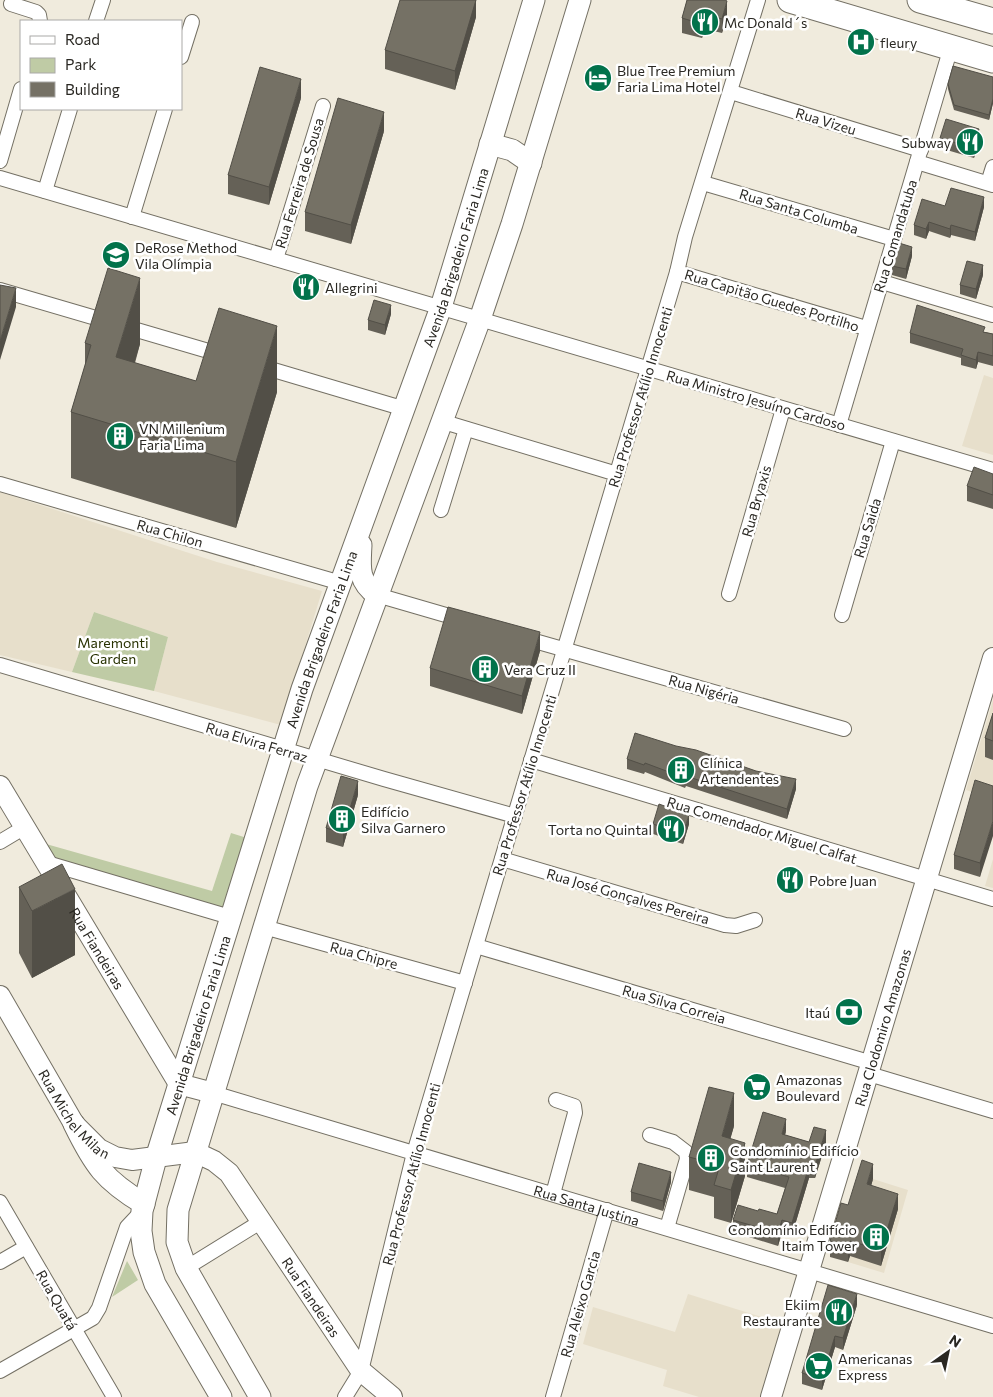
<svg xmlns="http://www.w3.org/2000/svg" width="993" height="1397" viewBox="0 0 993 1397" font-family="Commissioner,sans-serif">
<style>
.built{fill:#e7dfcb}
.green{fill:#bfcba5}
.lines{fill:none;stroke-linecap:round;stroke-linejoin:round}
.street-casing{stroke:#747064;stroke-width:16}
.secondary-casing{stroke:#747064;stroke-width:22}
.primary-casing{stroke:#747064;stroke-width:23}
.highway-casing{stroke:#747064;stroke-width:27}
.street{stroke:#fff;stroke-width:14}
.secondary{stroke:#fff;stroke-width:20}
.primary{stroke:#fff;stroke-width:21}
.highway{stroke:#fff;stroke-width:25}
.wall{fill:#656157}
.shaded-wall{fill:#524f47}
.building{fill:#757165;stroke:#524f47}
.labels{text-anchor:middle;dominant-baseline:central;stroke-width:5;stroke-linejoin:round;paint-order:stroke}
.poi-label{font-size:14px;fill:#2a2823;stroke:#fff;text-anchor:start}
.street-label{font-size:14px;fill:#2a2823;stroke:#fff}
.park-label{font-size:14px;fill:#273100;stroke:#fff}
</style>
<rect width="100%" height="100%" fill="#f0ebdd"/>
<path class="built" d="M984 375 993 378V455L962 446Z
M0 492 217 562 322 591 281 725 154 691 168 637 94 612 72 672 0 655Z
M993 700V799L966 790Z
M993 859V888L985 886Z
M873 1179 908 1190 884 1273 848 1262Z
M688 1294 784 1324 763 1397H699L663 1386 667 1370 583 1344 593 1307 675 1332Z"/>
<path class="green" d="M94 612 168 637 154 691 72 672Z
M231 833 247 838 226 910 51 859 39 842 212 891Z
M127 1261 138 1280 112 1297Z"/>
<g class="lines">
<defs>
<g id="street">
<path d="M11 4 36 12 39 15 40 21"/>
<path d="M96 21 103 0"/>
<path d="M181 57 192 22"/>
<path d="M731 92 921 150"/>
<path d="M0 161 21 89"/>
<path d="M917 162 993 185"/>
<path d="M0 178 993 470"/>
<path d="M703 183 894 239"/>
<path d="M988 183 993 167"/>
<path d="M45 191 70 109"/>
<path d="M132 217 165 109"/>
<path d="M276 259 323 106"/>
<path d="M677 272 866 328"/>
<path d="M882 282 993 315"/>
<path d="M0 290 222 355"/>
<path d="M260 366 405 409"/>
<path d="M444 422 617 474"/>
<path d="M839 425 951 47"/>
<path d="M0 484 341 583"/>
<path d="M441 510 466 429"/>
<path d="M729 594 783 409"/>
<path d="M377 595 463 620"/>
<path d="M842 615 893 441"/>
<path d="M524 638 844 729"/>
<path d="M0 665 384 779 515 816"/>
<path d="M531 760 993 899"/>
<path d="M0 842 25 827"/>
<path d="M502 859 725 925 736 926 755 920"/>
<path d="M47 863 230 917"/>
<path d="M264 927 465 983"/>
<path d="M476 946 872 1063"/>
<path d="M869 1074 993 1111"/>
<path id="s1" d="M213 1093 993 1326"/>
<path d="M650 1135 673 1142 686 1152 687 1159 667 1228"/>
<path d="M553 1194 575 1113 574 1106 556 1100"/>
<path d="M0 1202 114 1397"/>
<path d="M0 1262 26 1247"/>
<path d="M186 1268 262 1221"/>
<path d="M0 1371 93 1318 99 1308 127 1227 142 1211"/>
<path d="M345 1397 361 1371 414 1153 677 272 685 237 758 0"/>
<path d="M553 1397 607 1210"/>
</g>
<g id="secondary">
<path id="s2" d="M0 786 179 1084 213 1093"/>
<path id="s3" d="M0 996 74 1124 99 1149 115 1157 132 1160 195 1152 214 1161 229 1173 361 1371 392 1397"/>
<path id="s4" d="M771 1397 993 658"/>
</g>
<g id="primary">
<path d="M490 144 512 150 531 163"/>
<path d="M361 545C360 566 357 581 377 595"/>
<path d="M74 1124C94 1165 104 1180 144 1204"/>
<path id="s5" d="M221 1397 155 1284 144 1252 141 1231 142 1211 156 1158 302 689 441 307 534 0"/>
<path d="M260 1397 186 1268 177 1242 178 1210 307 786 480 319 512 224 580 0"/>
</g>
<path id="highway" d="M790 0 993 60
M920 0 993 21"/>
</defs>
<use href="#street" class="street-casing"/>
<use href="#secondary" class="secondary-casing"/>
<use href="#primary" class="primary-casing"/>
<use href="#highway" class="highway-casing"/>
<use href="#street" class="street"/>
<use href="#secondary" class="secondary"/>
<use href="#primary" class="primary"/>
<use href="#highway" class="highway"/>
</g>
<path class="wall" d="M476 0V17L455 90 385 69V50Z
M687 0 727 15 722 33 705 29 702 38 682 33V18Z
M993 77V103L989 120 954 110 948 89V84Z
M301 98 269 205 228 194V175Z
M384 131 351 244 305 231V212Z
M940 138 979 139 974 158 940 148Z
M945 206 984 207 975 241 951 235 950 238 929 231 926 239 914 235V225Z
M912 256 906 279 892 275V266Z
M983 275 976 299 960 294V285Z
M391 314 385 335 368 330V320Z
M985 332 993 334V366L978 362 976 369 961 365V358L910 343V333Z
M85 343 140 344 135 363 196 381 277 392 236 528 71 478V412L85 366Z
M993 474V509L967 501V486Z
M540 651 522 714 430 686V668Z
M993 713V760L985 757V738Z
M627 759 796 789 787 819 686 786 685 788 645 772 644 774 627 769Z
M993 786 980 877 954 869V855Z
M358 795 343 847 326 842V828Z
M653 824H689L683 844 653 834Z
M19 887 75 955 32 978 19 953Z
M734 1126 730 1139 745 1176 731 1223 714 1218V1197L689 1190V1157Z
M786 1131 785 1135 809 1142 826 1143 815 1178H809L792 1235 782 1232 778 1246 733 1232V1220L758 1211 777 1214 785 1188 747 1177V1165Z
M873 1179 871 1186 898 1209 881 1266 850 1256 848 1262 830 1257V1241L848 1205Z
M671 1182 663 1211 631 1201V1192Z
M857 1305 843 1350 835 1347 822 1390 802 1384V1373Z"/>
<path class="shaded-wall" d="M476 0V17L455 90V71Z
M727 1V15L722 33V19Z
M705 14V29L702 38V24Z
M301 79V98L269 205V187Z
M993 99V103L989 120V115Z
M384 112V131L351 244V225Z
M979 129V139L974 158V148Z
M984 197V207L975 241V232Z
M929 222V231L926 239V229Z
M951 225V235L950 238V229Z
M912 247V256L906 279V269Z
M983 265V275L976 299V289Z
M140 278V344L116 423V357Z
M16 288V307L0 360V341Z
M391 305V314L385 335V325Z
M277 326V392L236 528V462Z
M978 352V362L976 369V360Z
M540 632V651L522 714V696Z
M796 779V789L787 819V809Z
M358 781V795L343 847V833Z
M689 815V824L683 844V834Z
M993 821V836L980 877V863Z
M75 889V955L32 978V911Z
M734 1093V1126L722 1169V1136Z
M786 1119V1131L782 1146V1134Z
M826 1130V1143L815 1178V1166Z
M745 1143V1176L731 1223V1190Z
M873 1164V1179L867 1200V1184Z
M809 1166V1178L792 1235V1223Z
M671 1172V1182L663 1211V1201Z
M898 1194V1209L881 1266V1250Z
M782 1220V1232L778 1246V1233Z
M850 1241V1256L848 1262V1246Z
M857 1294V1305L843 1350V1338Z
M835 1336V1347L822 1390V1379Z"/>
<path class="building" d="M400 0H476L455 71 385 50Z
M687 0H725L727 1 722 19 705 14 702 24 682 18Z
M953 66 993 77V99L989 115 954 105 948 84Z
M260 67 301 79 269 187 228 175Z
M338 98 384 112 351 225 305 212Z
M946 119 979 129 974 148 940 138Z
M951 188 984 197 975 232 951 225 950 229 929 222 926 229 914 225 922 199 945 206Z
M899 243 912 247 906 269 892 266Z
M967 261 983 265 976 289 960 285Z
M108 268 140 278 116 357 196 381 219 308 277 326 236 462 71 412 91 345 85 343Z
M0 285 16 288 0 341Z
M374 300 391 305 385 325 368 320Z
M917 305 985 327 983 332 993 334V356L978 352 976 360 961 355 963 349 910 333Z
M974 467 993 474V495L967 486Z
M448 607 540 632 522 696 430 668Z
M993 713V741L985 738Z
M635 733 676 746 696 750 756 771 796 779 787 809 686 776 685 778 645 763 644 765 627 759Z
M341 776 358 781 343 833 326 828Z
M975 780 993 786V821L980 863 954 855Z
M659 804 689 815 683 834 653 824Z
M62 864 75 889 32 911 19 887Z
M709 1087 734 1093 722 1136 745 1143 731 1190 714 1185 720 1165 689 1157Z
M763 1112 786 1119 782 1134 809 1142 814 1127 826 1130 815 1166H809L792 1223 782 1220 778 1233 733 1220 738 1205 758 1211 759 1209 777 1214 789 1177 747 1165Z
M862 1160 873 1164 867 1184 898 1194 881 1250 850 1241 848 1246 830 1241 841 1203 848 1205Z
M639 1163 671 1172 663 1201 631 1192Z
M828 1285 857 1294 843 1338 835 1336 822 1379 802 1373Z"/>
<defs>
<symbol id="restaurant-disc" viewBox="-11 -11 22 22"><circle r="9.5" fill="#02724b" stroke="#fff"/><path d="M-5-6h1v4h1v-4h1v4h1v-4h1v5L-1.5 .5V6h-2V.5L-5-1ZM5-6V6H3V1.5H1.5Q1.5-4 5-6Z" fill="#fff"/></symbol>
<symbol id="hospital-disc" viewBox="-11 -11 22 22"><circle r="9.5" fill="#02724b" stroke="#fff"/><path d="M-5-5h3v3.5h4V-5h3V5h-3V1.5h-4V5h-3Z" fill="#fff"/></symbol>
<symbol id="hotel-disc" viewBox="-11 -11 22 22"><circle r="9.5" fill="#02724b" stroke="#fff"/><path d="M-6-4.5h1.5V1H6V5H4.5V3h-9V5H-6ZM-4 0a1.8 1.8 0 1 1 3.6 0ZM.5 0V-2.5h3Q6-2.5 6 0Z" fill="#fff"/></symbol>
<symbol id="university-disc" viewBox="-11 -11 22 22"><circle r="9.5" fill="#02724b" stroke="#fff"/><path d="M0-5L7-2L0 1L-7-2ZM-4 1L0 2.5L4 1V4Q0 6-4 4Z" fill="#fff"/></symbol>
<symbol id="building-disc" viewBox="-11 -11 22 22"><circle r="9.5" fill="#02724b" stroke="#fff"/><path d="M-4-6H4V6H1V3H-1V6H-4ZM-2.5-4.3h1.7v1.8h-1.7ZM.8-4.3h1.7v1.8H.8ZM-2.5-1h1.7V.8h-1.7ZM.8-1h1.7V.8H.8Z" fill="#fff"/></symbol>
<symbol id="bank-disc" viewBox="-11 -11 22 22"><circle r="9.5" fill="#02724b" stroke="#fff"/><path d="M-6-4H6V4H-6ZM0-2.3a2.3 2.3 0 1 0 0 4.6a2.3 2.3 0 1 0 0-4.6Z" fill="#fff"/></symbol>
<symbol id="supermarket-disc" viewBox="-11 -11 22 22"><circle r="9.5" fill="#02724b" stroke="#fff"/><path d="M-6-5.5h2.5l.6 2H6L4.5 2H-2.5L-4.4-4H-6ZM-1.5 3.2a1.3 1.3 0 1 0 .1 0ZM3 3.2a1.3 1.3 0 1 0 .1 0Z" fill="#fff"/></symbol>
</defs>
<g fill-rule="evenodd">
<use href="#restaurant-disc" x="689" y="6" width="32" height="32"/>
<use href="#hospital-disc" x="845" y="26" width="32" height="32"/>
<use href="#hotel-disc" x="582" y="62" width="32" height="32"/>
<use href="#restaurant-disc" x="954" y="126" width="32" height="32"/>
<use href="#university-disc" x="100" y="239" width="32" height="32"/>
<use href="#restaurant-disc" x="290" y="271" width="32" height="32"/>
<use href="#building-disc" x="104" y="420" width="32" height="32"/>
<use href="#building-disc" x="469" y="653" width="32" height="32"/>
<use href="#building-disc" x="665" y="754" width="32" height="32"/>
<use href="#building-disc" x="326" y="803" width="32" height="32"/>
<use href="#restaurant-disc" x="655" y="813" width="32" height="32"/>
<use href="#restaurant-disc" x="774" y="864" width="32" height="32"/>
<use href="#bank-disc" x="833" y="996" width="32" height="32"/>
<use href="#supermarket-disc" x="741" y="1071" width="32" height="32"/>
<use href="#building-disc" x="695" y="1142" width="32" height="32"/>
<use href="#building-disc" x="860" y="1221" width="32" height="32"/>
<use href="#restaurant-disc" x="823" y="1296" width="32" height="32"/>
<use href="#supermarket-disc" x="803" y="1350" width="32" height="32"/>
</g>
<g class="labels">
<g class="poi-label">
<text x="724" y="22">Mc Donald´s</text>
<text x="880" y="42">fleury</text>
<text x="617" y="70">Blue Tree Premium<tspan x="617" dy="16">Faria Lima Hotel</tspan></text>
<text x="951" y="142" text-anchor="end">Subway</text>
<text x="135" y="247">DeRose Method<tspan x="135" dy="16">Vila Olímpia</tspan></text>
<text x="325" y="287">Allegrini</text>
<text x="139" y="428">VN Millenium<tspan x="139" dy="16">Faria Lima</tspan></text>
<text x="504" y="669">Vera Cruz II</text>
<text x="700" y="762">Clínica<tspan x="700" dy="16">Artendentes</tspan></text>
<text x="361" y="811">Edifício<tspan x="361" dy="16">Silva Garnero</tspan></text>
<text x="652" y="829" text-anchor="end">Torta no Quintal</text>
<text x="809" y="880">Pobre Juan</text>
<text x="830" y="1012" text-anchor="end">Itaú</text>
<text x="776" y="1079">Amazonas<tspan x="776" dy="16">Boulevard</tspan></text>
<text x="730" y="1150">Condomínio Edifício<tspan x="730" dy="16">Saint Laurent</tspan></text>
<text x="857" y="1229" text-anchor="end">Condomínio Edifício<tspan x="857" dy="16">Itaim Tower</tspan></text>
<text x="820" y="1304" text-anchor="end">Ekiim<tspan x="820" dy="16">Restaurante</tspan></text>
<text x="838" y="1358">Americanas<tspan x="838" dy="16">Express</tspan></text>
</g>
<g class="street-label">
<text transform="translate(826 121) rotate(17)">Rua Vizeu</text>
<text transform="translate(299 183) rotate(-73)">Rua Ferreira de Sousa</text>
<text transform="translate(799 211) rotate(17)">Rua Santa Columba</text>
<text transform="translate(895 236) rotate(-73)">Rua Comandatuba</text>
<text stroke="none"><textPath href="#s5" startOffset="1210">Avenida Brigadeiro Faria Lima</textPath></text>
<text transform="translate(772 300) rotate(17)">Rua Capitão Guedes Portilho</text>
<text transform="translate(640 397) rotate(-73)">Rua Professor Atílio Innocenti</text>
<text transform="translate(756 400) rotate(16)">Rua Ministro Jesuíno Cardoso</text>
<text transform="translate(756 501) rotate(-74)">Rua Bryaxis</text>
<text transform="translate(867 528) rotate(-73)">Rua Saida</text>
<text transform="translate(170 533) rotate(16)">Rua Chilon</text>
<text stroke="none"><textPath href="#s5" startOffset="805">Avenida Brigadeiro Faria Lima</textPath></text>
<text transform="translate(704 689) rotate(16)">Rua Nigéria</text>
<text transform="translate(257 742) rotate(17)">Rua Elvira Ferraz</text>
<text transform="translate(524 785) rotate(-73)">Rua Professor Atílio Innocenti</text>
<text transform="translate(762 830) rotate(17)">Rua Comendador Miguel Calfat</text>
<text transform="translate(628 896) rotate(16)">Rua José Gonçalves Pereira</text>
<text stroke="none"><textPath href="#s2" startOffset="189">Rua Fiandeiras</textPath></text>
<text transform="translate(364 955) rotate(15)">Rua Chipre</text>
<text transform="translate(674 1004) rotate(16)">Rua Silva Correia</text>
<text stroke="none"><textPath href="#s5" startOffset="400">Avenida Brigadeiro Faria Lima</textPath></text>
<text stroke="none"><textPath href="#s4" startOffset="386">Rua Clodomiro Amazonas</textPath></text>
<text stroke="none"><textPath href="#s3" startOffset="140">Rua Michel Milan</textPath></text>
<text transform="translate(411 1174) rotate(-75)">Rua Professor Atílio Innocenti</text>
<text stroke="none"><textPath href="#s1" startOffset="390">Rua Santa Justina</textPath></text>
<text stroke="none"><textPath href="#s3" startOffset="471">Rua Fiandeiras</textPath></text>
<text transform="translate(57 1300) rotate(60)">Rua Quatá</text>
<text transform="translate(580 1304) rotate(-74)">Rua Aleixo Garcia</text>
</g>
<g class="park-label">
<text x="113" y="642">Maremonti<tspan x="113" dy="16">Garden</tspan></text>
</g>
</g>
<rect x="20" y="20" width="162" height="90" fill="#ffffff" stroke="#aaa9a7"/>
<rect x="30" y="36" width="25" height="8" fill="#ffffff" stroke="#aaa9a7"/>
<text x="65" y="45" font-size="15" fill="#2a2823">Road</text>
<rect x="30" y="58" width="25" height="15" fill="#bfcba5" stroke="#aaa9a7"/>
<text x="65" y="70" font-size="15" fill="#2a2823">Park</text>
<rect x="30" y="82" width="25" height="15" fill="#757165" stroke="#aaa9a7"/>
<text x="65" y="95" font-size="15" fill="#2a2823">Building</text>
<g transform="translate(948 1352) rotate(33)" stroke="#ffffff" stroke-width="4" paint-order="stroke">
<path d="M0-4L9 19L0 12L-9 19Z" fill="#2a2823"/>
<text y="-8" font-size="14" font-weight="bold" text-anchor="middle" fill="#2a2823">N</text>
</g>
</svg>
